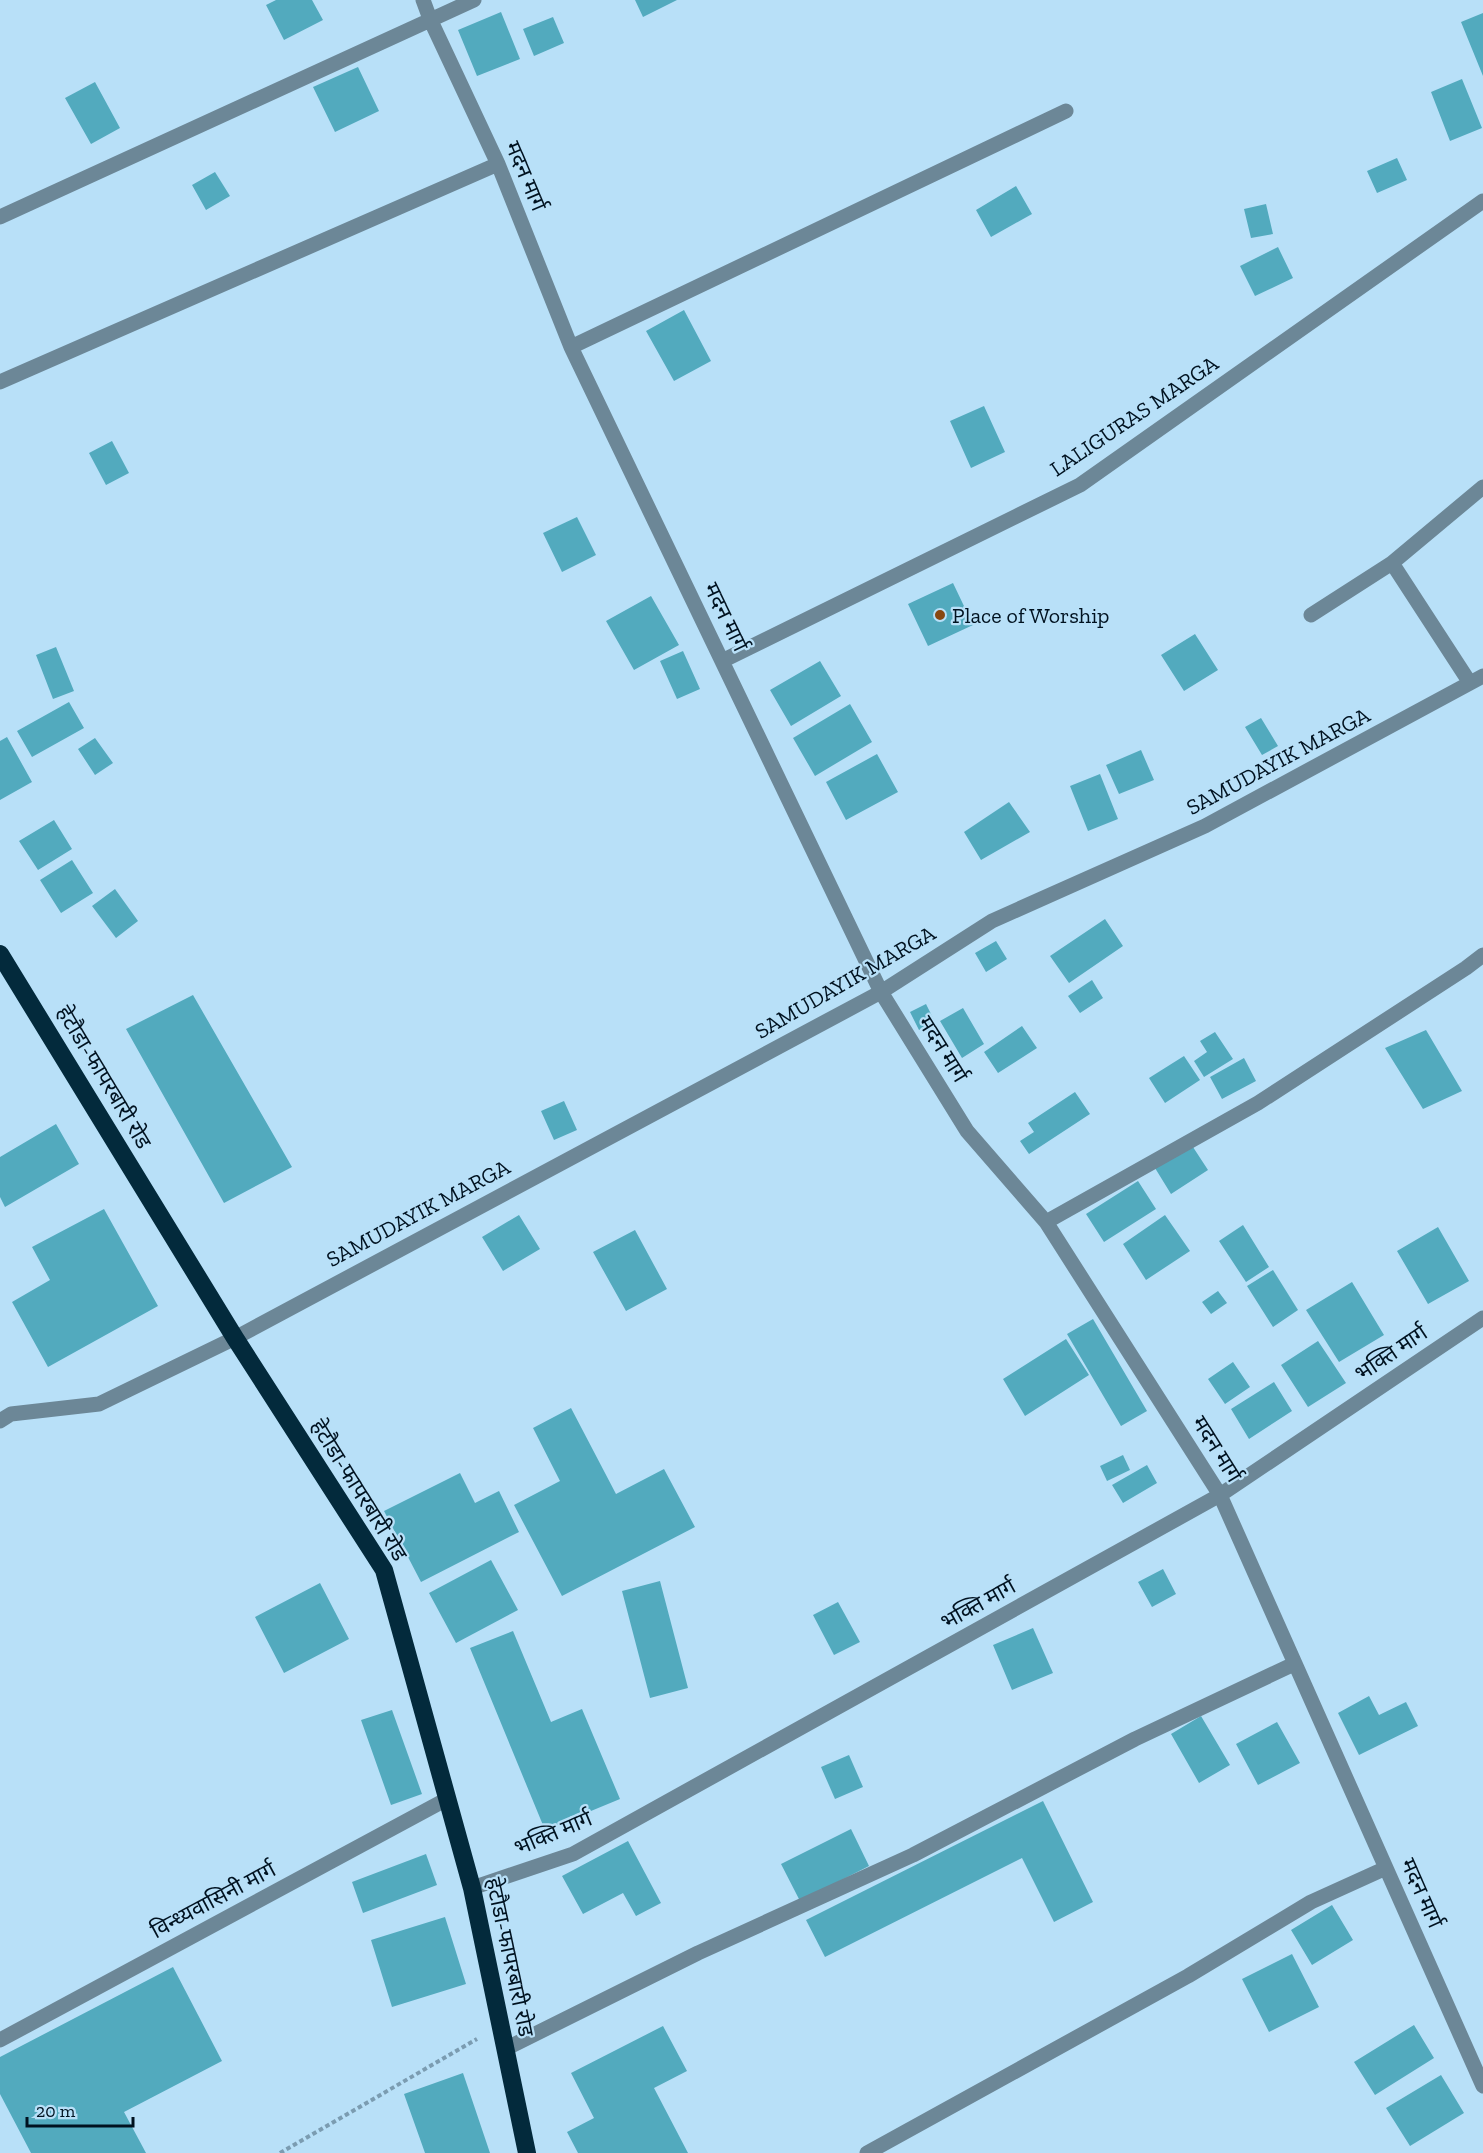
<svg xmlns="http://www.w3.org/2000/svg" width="1483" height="2153" viewBox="0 0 1483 2153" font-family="'Zilla Slab','Noto Sans Devanagari',serif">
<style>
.building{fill:#52aabe}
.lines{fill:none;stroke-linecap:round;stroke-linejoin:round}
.path{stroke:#7b9cb1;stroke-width:4;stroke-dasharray:4.5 3;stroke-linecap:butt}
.street{stroke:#6c8797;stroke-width:15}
.highway{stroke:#032a3c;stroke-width:18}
.poi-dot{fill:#884711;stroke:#b8e0f8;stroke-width:2}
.labels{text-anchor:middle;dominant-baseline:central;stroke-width:4.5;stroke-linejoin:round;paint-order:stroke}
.street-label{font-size:22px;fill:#001220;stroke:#b8e0f8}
.poi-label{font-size:22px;fill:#001220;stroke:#b8e0f8;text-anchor:start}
</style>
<rect width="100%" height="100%" fill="#b8e0f8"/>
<path class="building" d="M276 0H312L323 20 284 40 266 5Z
M635 0H677L643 17Z
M501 12 520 59 477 76 458 30Z
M1483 13V76L1461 22Z
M553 17 564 43 534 56 523 29Z
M358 67 379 111 335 132 313 87Z
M1462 79 1482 128 1450 141 1431 92Z
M95 82 120 128 91 144 65 98Z
M1397 158 1407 180 1377 193 1367 171Z
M215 172 230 196 206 210 192 185Z
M1016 186 1032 214 991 237 976 210Z
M1266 204 1273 234 1251 238 1244 209Z
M1278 247 1293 278 1255 296 1240 266Z
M684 310 711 361 674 381 646 331Z
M984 406 1005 452 971 468 950 421Z
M112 441 129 473 106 485 89 453Z
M577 517 596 555 562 572 543 533Z
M953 583 973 625 928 646 908 604Z
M651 596 679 645 634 670 606 621Z
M1195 634 1218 670 1184 691 1161 655Z
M56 647 74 691 53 699 36 655Z
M683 651 700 689 677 699 660 661Z
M820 661 841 696 791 726 770 690Z
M69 702 84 728 32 757 17 731Z
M850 704 872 742 815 776 793 738Z
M1261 718 1278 746 1262 755 1245 727Z
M7 737 32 782 0 800V741Z
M95 738 113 763 95 775 78 749Z
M1141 750 1154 780 1119 794 1106 765Z
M877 754 898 792 846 820 826 782Z
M1100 774 1118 819 1088 831 1070 786Z
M1009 802 1030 832 981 860 964 832Z
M54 820 72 849 38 870 19 841Z
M72 860 93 893 61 913 40 880Z
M115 889 138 921 116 938 92 906Z
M1105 919 1123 946 1069 983 1050 956Z
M996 941 1007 959 986 972 975 953Z
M1092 980 1103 998 1080 1013 1068 996Z
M193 995 292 1167 224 1203 126 1029Z
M926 1004 935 1022 919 1030 910 1012Z
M963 1008 984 1044 962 1058 940 1021Z
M1022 1026 1037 1048 998 1073 984 1052Z
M1426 1030 1462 1091 1423 1109 1385 1048Z
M1215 1032 1233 1059 1204 1077 1194 1061 1207 1052 1200 1041Z
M1184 1056 1200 1080 1165 1103 1149 1078Z
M1244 1058 1256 1081 1222 1099 1210 1077Z
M1075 1092 1090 1114 1029 1154 1020 1141 1034 1132 1028 1123Z
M564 1101 577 1130 554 1140 541 1111Z
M56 1124 79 1164 5 1207 0 1197V1157Z
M1191 1144 1208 1170 1171 1194 1155 1168Z
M1138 1181 1156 1209 1104 1242 1086 1214Z
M104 1209 158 1306 48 1367 12 1302 50 1280 32 1247Z
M519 1215 540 1249 503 1271 482 1237Z
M1165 1215 1190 1251 1146 1280 1123 1244Z
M1243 1225 1269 1267 1246 1282 1219 1241Z
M1438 1227 1469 1281 1428 1304 1397 1251Z
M635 1230 667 1289 626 1311 593 1252Z
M1273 1270 1298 1310 1273 1327 1247 1286Z
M1352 1282 1384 1335 1339 1362 1306 1310Z
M1218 1291 1227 1303 1211 1314 1202 1302Z
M1093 1319 1147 1411 1121 1426 1067 1334Z
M1066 1339 1089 1375 1025 1416 1003 1379Z
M1318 1341 1346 1383 1308 1407 1281 1365Z
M1233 1362 1250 1387 1225 1404 1208 1379Z
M1274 1382 1292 1411 1249 1439 1231 1409Z
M571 1408 616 1494 664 1469 695 1527 562 1596 514 1505 560 1481 533 1428Z
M1123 1455 1130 1470 1107 1481 1100 1466Z
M1147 1465 1157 1483 1123 1503 1112 1485Z
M460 1473 475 1503 499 1491 519 1532 421 1582 384 1511Z
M491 1560 518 1610 456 1643 429 1593Z
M1163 1569 1176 1594 1152 1607 1138 1582Z
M660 1581 688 1688 650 1698 622 1591Z
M320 1583 349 1639 284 1673 255 1617Z
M838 1602 860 1642 834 1655 813 1615Z
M1033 1628 1053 1673 1012 1690 993 1645Z
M513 1631 551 1722 582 1709 620 1799 545 1830 470 1648Z
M1369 1696 1379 1715 1406 1702 1418 1726 1359 1755 1338 1713Z
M392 1710 422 1794 391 1805 361 1720Z
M1201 1716 1230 1765 1199 1783 1171 1734Z
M1277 1722 1300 1763 1258 1785 1236 1744Z
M849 1755 863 1787 835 1799 821 1767Z
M1043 1801 1093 1902 1054 1922 1022 1858 825 1957 806 1920Z
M851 1829 869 1866 800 1901 781 1864Z
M628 1841 661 1903 636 1916 623 1893 583 1914 562 1876Z
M426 1854 437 1885 363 1913 352 1882Z
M1332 1905 1353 1940 1312 1965 1291 1930Z
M445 1917 466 1984 392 2007 371 1940Z
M1292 1954 1319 2007 1269 2032 1242 1979Z
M173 1967 222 2061 124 2112 146 2153H31L0 2094V2057Z
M1414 2025 1434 2058 1375 2095 1354 2062Z
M663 2026 687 2071 654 2088 688 2153H578L567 2132 594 2118 571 2073Z
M463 2073 490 2153H425L404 2094Z
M1441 2075 1464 2113 1410 2146 1386 2108Z"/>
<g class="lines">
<path class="path" d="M280 2153 477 2039"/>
<path class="street" d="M423 0 430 19 498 164 571 347 881 992 967 1131 1046 1222 1220 1495 1483 2086
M0 217 474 0
M571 347 1066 111
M0 382 498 164
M1392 563 1470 683
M1311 615 1392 563 1483 487
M722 661 1080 485 1483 201
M1046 1222 1258 1103 1466 968 1483 955
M0 1421 11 1414 99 1404 235 1338 881 992 992 921 1205 826 1483 676
M472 1888 573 1854 1220 1495 1483 1318
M0 2040 447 1799
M505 2049 698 1953 913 1855 1135 1739 1294 1664
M867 2153 1188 1976 1311 1902 1386 1868"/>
<path class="highway" d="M0 954 235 1338 384 1570 472 1888 527 2153"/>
</g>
<circle class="poi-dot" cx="940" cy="615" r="6"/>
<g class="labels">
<g class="street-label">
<text transform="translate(526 176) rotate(67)">मदन मार्ग</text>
<text transform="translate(1134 416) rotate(-34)">LALIGURAS MARGA</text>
<text transform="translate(726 617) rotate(64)">मदन मार्ग</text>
<text transform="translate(1278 761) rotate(-28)">SAMUDAYIK MARGA</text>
<text transform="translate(845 982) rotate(-30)">SAMUDAYIK MARGA</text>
<text transform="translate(943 1049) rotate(58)">मदन मार्ग</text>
<text transform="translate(104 1077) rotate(59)">हेटौडा-फापरबारी रोड</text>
<text transform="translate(418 1213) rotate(-28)">SAMUDAYIK MARGA</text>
<text transform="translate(1391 1353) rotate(-34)">भक्ति मार्ग</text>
<text transform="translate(1217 1449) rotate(58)">मदन मार्ग</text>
<text transform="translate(359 1490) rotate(58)">हेटौडा-फापरबारी रोड</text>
<text transform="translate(978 1604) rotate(-29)">भक्ति मार्ग</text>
<text transform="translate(553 1833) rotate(-23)">भक्ति मार्ग</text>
<text transform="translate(1422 1893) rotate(66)">मदन मार्ग</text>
<text transform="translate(213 1900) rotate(-28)">विन्ध्यवासिनी मार्ग</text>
<text transform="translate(510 1957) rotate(78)">हेटौडा-फापरबारी रोड</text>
</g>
<g class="poi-label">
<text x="952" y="615">Place of Worship</text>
</g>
</g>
<path d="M27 2117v9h106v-9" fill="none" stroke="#001220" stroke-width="3"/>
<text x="36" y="2117" font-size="18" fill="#001220" stroke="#b8e0f8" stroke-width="4.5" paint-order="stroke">20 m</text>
</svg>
